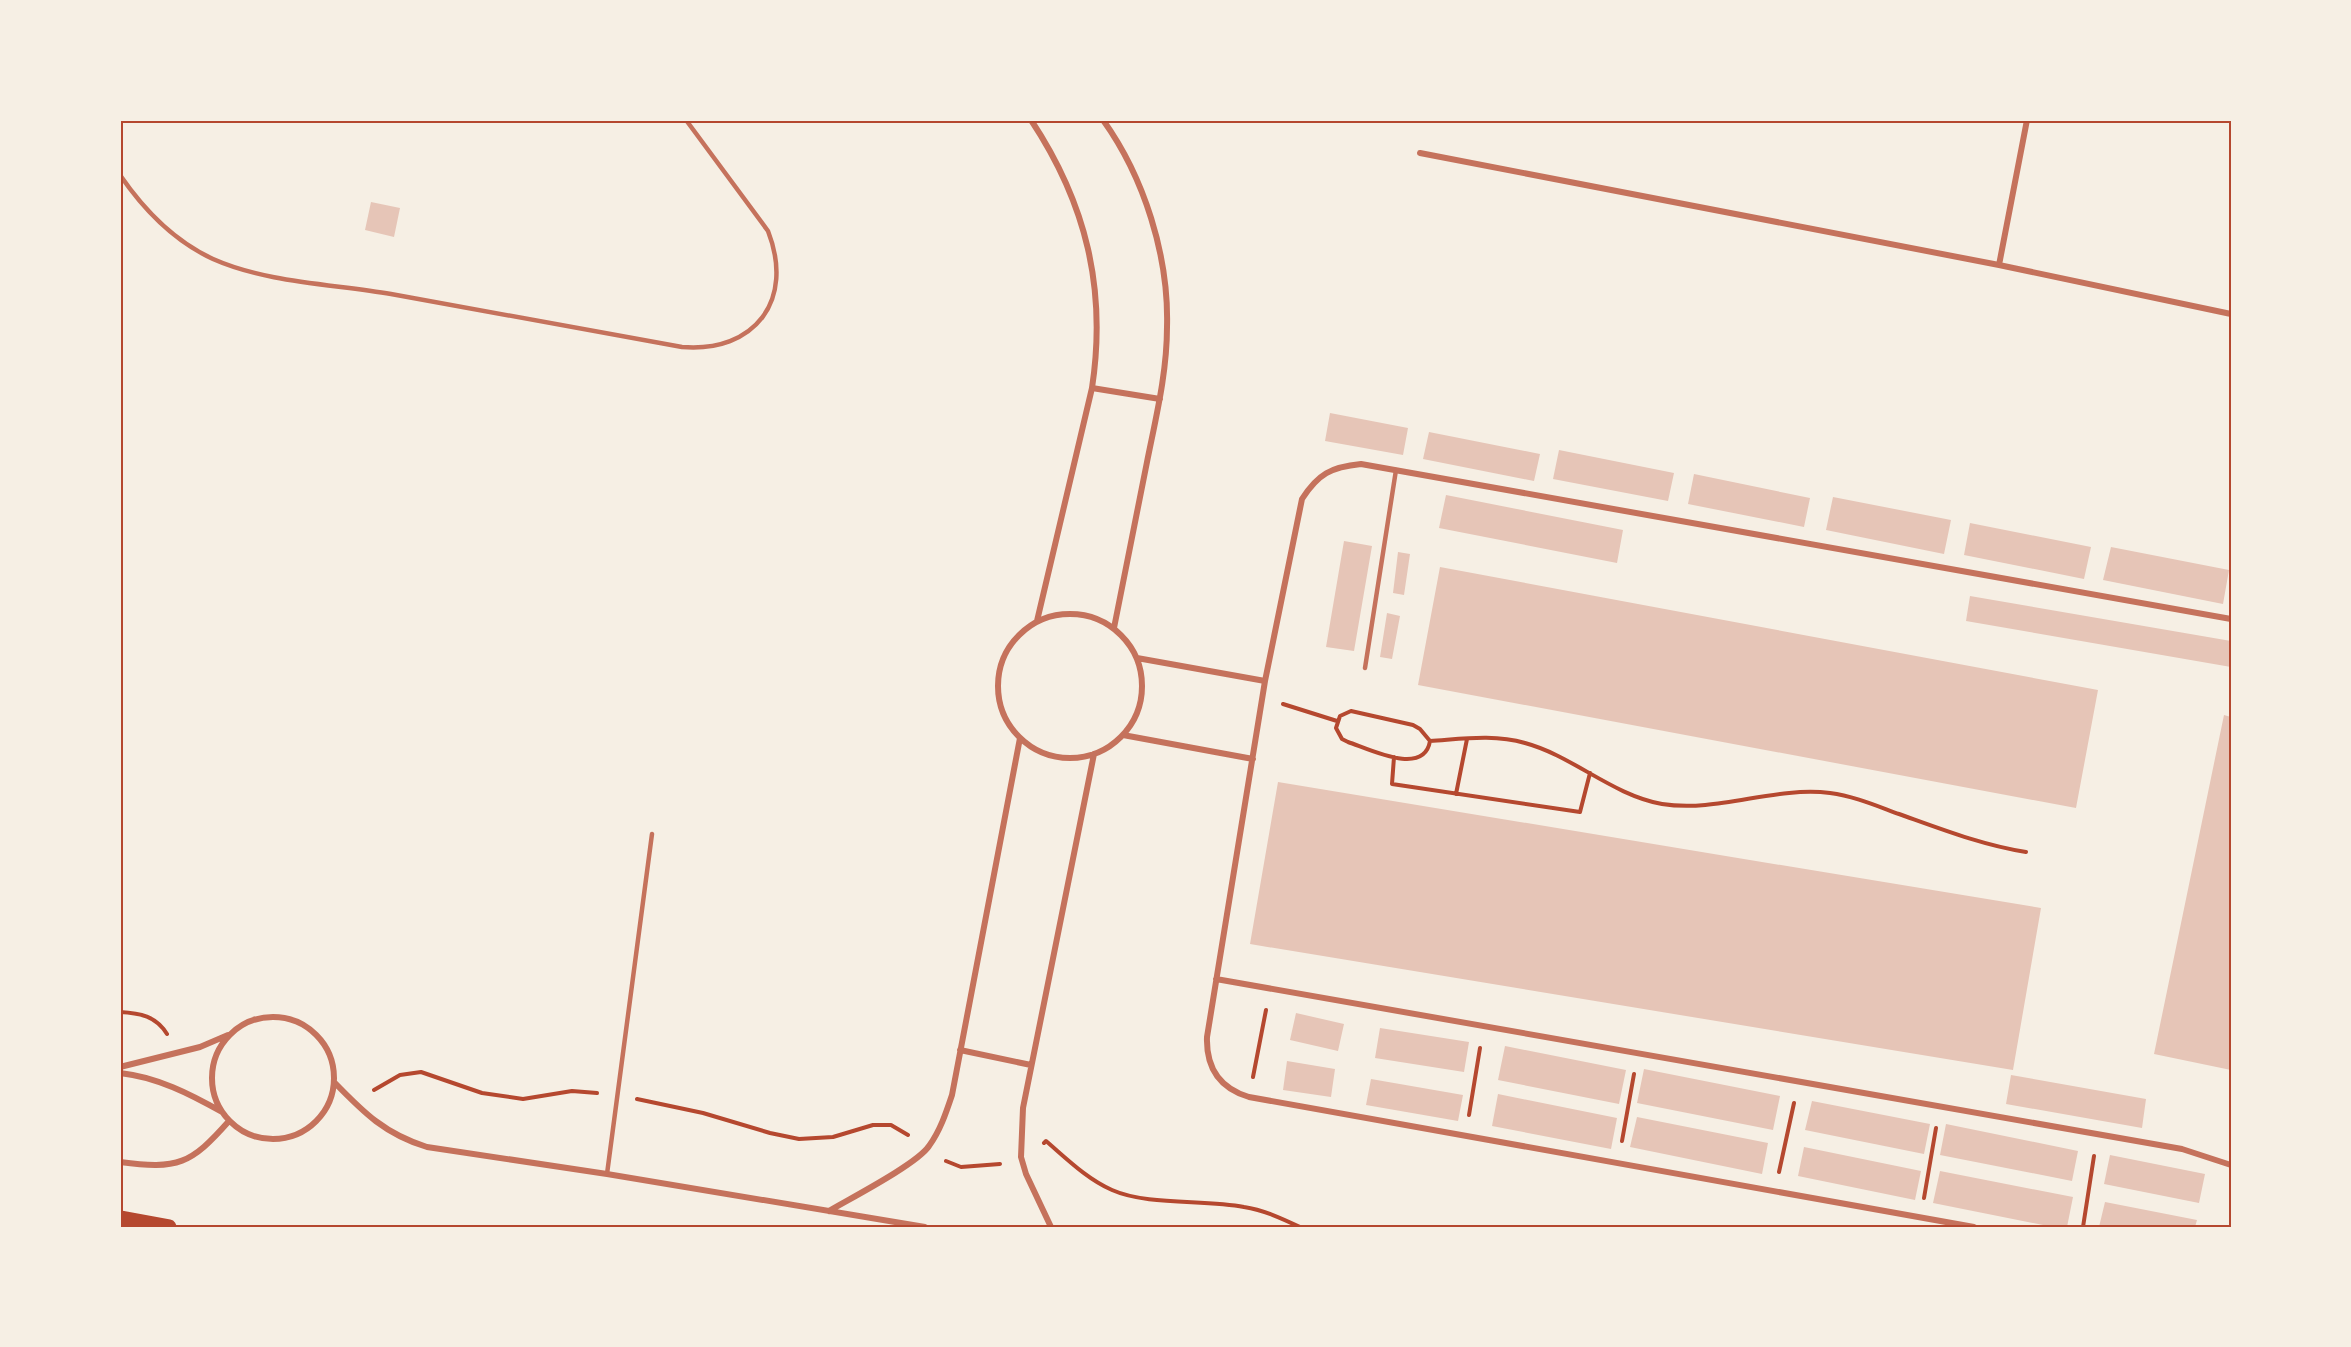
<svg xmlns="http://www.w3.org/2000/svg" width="2351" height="1347" viewBox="0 0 2351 1347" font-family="'IBM Plex Sans',sans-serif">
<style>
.building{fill:#e6c5b7}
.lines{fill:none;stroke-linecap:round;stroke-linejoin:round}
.path{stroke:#b5482f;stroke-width:4}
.service{stroke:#c5725c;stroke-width:4.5}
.minor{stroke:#c5725c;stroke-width:6}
.primary{stroke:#b5482f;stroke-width:15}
.neatline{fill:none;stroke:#b5482f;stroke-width:2}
</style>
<rect width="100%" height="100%" fill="#f6efe4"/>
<path class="building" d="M371 202 400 208 394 237 365 230Z
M1330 413 1408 428 1403 455 1325 441Z
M1429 432 1540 454 1534 481 1423 459Z
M1559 450 1674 473 1668 501 1553 479Z
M1694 474 1810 498 1804 527 1688 504Z
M1446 495 1623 530 1617 563 1439 528Z
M1833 497 1951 520 1944 554 1826 530Z
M1970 523 2091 547 2084 579 1964 555Z
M1344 541 1372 546 1354 651 1326 647Z
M2111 547 2229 570 2223 604 2103 580Z
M1398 552 1410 554 1404 595 1393 593Z
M1440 567 2098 690 2076 808 1418 685Z
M1970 596 2231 641V667L1966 621Z
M1387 613 1400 616 1392 659 1380 657Z
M2224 715 2231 717V1070L2154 1054Z
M1278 782 2041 908 2013 1070 1250 944Z
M1296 1013 1344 1024 1338 1051 1290 1040Z
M1380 1028 1469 1042 1464 1072 1375 1058Z
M1505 1046 1626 1070 1619 1104 1498 1080Z
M1287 1061 1335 1069 1331 1097 1283 1090Z
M1644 1069 1780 1096 1773 1130 1637 1103Z
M2011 1075 2146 1099 2142 1128 2006 1104Z
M1371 1079 1463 1095 1458 1121 1366 1105Z
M1498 1094 1617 1118 1611 1149 1492 1126Z
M1812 1101 1930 1124 1924 1154 1805 1130Z
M1637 1117 1768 1143 1762 1174 1630 1147Z
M1946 1124 2078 1151 2072 1181 1940 1155Z
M1804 1147 1921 1171 1915 1200 1798 1176Z
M2110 1155 2205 1174 2199 1203 2104 1184Z
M1940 1171 2073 1197 2067 1227H2053L1933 1203Z
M2105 1202 2197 1220 2195 1227H2099Z"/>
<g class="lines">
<path class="path" d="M1283 704 1337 721
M1351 711 1413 725 1420 729 1430 741C1424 777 1369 749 1348 742L1342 739 1336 728 1340 716Z
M1430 741C1462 739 1494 734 1525 743 1573 756 1612 795 1662 804 1718 813 1774 786 1830 793 1854 796 1877 806 1899 814 1941 829 1982 845 2026 852
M1394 757 1392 784 1580 812 1590 773
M1456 794 1467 739
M120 1012C140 1013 156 1016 167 1034
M1253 1077 1266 1010
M374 1090 400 1075 421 1072 482 1093 523 1099 572 1091 597 1093
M637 1099 703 1113 770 1133 799 1139 833 1137 873 1125H891L908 1135
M1469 1115 1480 1048
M1622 1141 1634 1074
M1044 1143 1046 1141C1067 1159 1087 1179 1112 1190 1148 1206 1205 1199 1244 1207 1264 1210 1283 1219 1300 1227
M946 1161 961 1167 1000 1164
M1779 1172 1794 1103
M1924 1198 1936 1128
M2083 1227 2094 1156"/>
<path class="service" d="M120 175C144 210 174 241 213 259 267 283 334 284 391 294 488 311 585 329 682 347 755 353 795 300 768 231L686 120
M1365 668 1396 470
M607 1174 652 834"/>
<path class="minor" d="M1031 120C1086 203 1107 289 1092 388L1037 621
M1103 120C1144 177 1169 256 1167 327 1167 373 1156 417 1147 462 1136 518 1125 573 1114 628
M1420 153 1999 265 2231 314
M1999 265 2027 120
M1092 388 1160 399
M998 686a72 72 0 1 1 144 0a72 72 0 1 1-144 0Z
M1137 658 1265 681
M1123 735 1253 759
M1216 979 2182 1149 2231 1165
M212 1078a61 61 0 1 1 122 0a61 61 0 1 1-122 0Z
M960 1050 1031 1065
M120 1067 200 1047 228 1035
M120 1073C157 1077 190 1094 222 1112
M334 1082C364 1113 385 1134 427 1147L607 1174 925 1227
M120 1162C178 1170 191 1164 229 1121
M829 1211C851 1198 917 1164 929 1146 940 1131 946 1113 952 1095L1020 738
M1051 1227 1026 1174 1021 1157 1023 1108 1094 754
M1974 1227 1249 1097C1219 1088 1206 1067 1207 1037L1265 681 1302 499C1318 474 1331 467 1361 464L2231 619"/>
<path class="primary" d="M120 1218 169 1227"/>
</g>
<rect width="2351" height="1347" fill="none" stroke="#f6efe4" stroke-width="243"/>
<rect x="122" y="122" width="2108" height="1104" class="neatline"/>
</svg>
